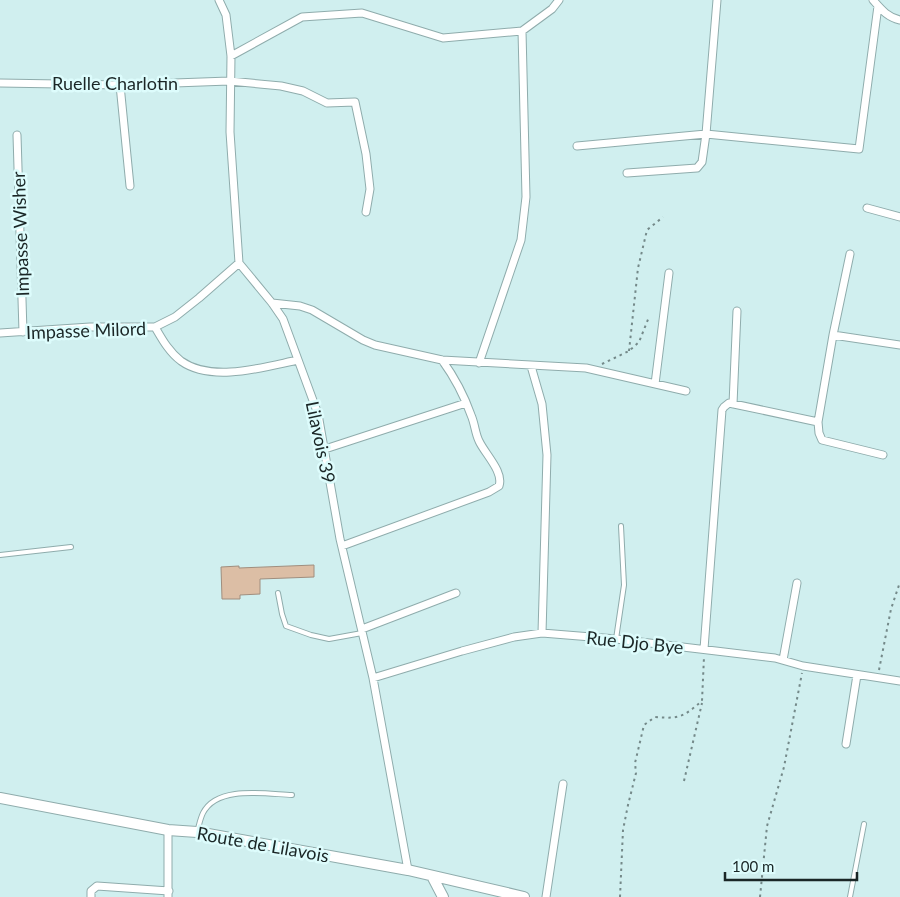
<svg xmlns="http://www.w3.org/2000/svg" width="900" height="897" viewBox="0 0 900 897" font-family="Lato,sans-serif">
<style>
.building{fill:#dcbea5;stroke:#a08e7e}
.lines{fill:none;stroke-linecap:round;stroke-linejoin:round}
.lane-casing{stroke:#8facac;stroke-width:6}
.street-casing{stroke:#8facac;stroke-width:9}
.secondary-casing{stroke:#8facac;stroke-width:12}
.path{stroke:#748989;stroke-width:2;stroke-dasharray:2.5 4;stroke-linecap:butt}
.lane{stroke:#fff;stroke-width:4}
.street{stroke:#fff;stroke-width:7}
.secondary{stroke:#fff;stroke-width:10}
.labels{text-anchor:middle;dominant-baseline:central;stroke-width:5;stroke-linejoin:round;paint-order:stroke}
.street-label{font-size:18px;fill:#1a2626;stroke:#ddfcfc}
</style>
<rect width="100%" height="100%" fill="#d0efef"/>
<path class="building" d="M314 565V577L260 579V594L240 595V599H222L221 567 239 566V568Z"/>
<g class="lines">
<defs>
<path id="lane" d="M0 555 71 547
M278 593 282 614 286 626 311 635 329 639 362 633
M616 639 624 585 621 526
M197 832C199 826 200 819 203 813 217 785 266 794 292 795
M850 897 864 824"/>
<path id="street" d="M219 0 226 15 231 56 230 132 239 263 272 303 283 319 318 414 340 539 373 678 408 870
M873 0C881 9 887 17 900 20
M231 56 302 17 362 13 443 38 522 31 552 9 559 0
M0 83 120 85 229 81 281 86 303 91 327 103 355 102 366 154 370 189 366 212
M120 85 130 186
M17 135 23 332
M577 146 706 134 859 149 878 6
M627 173 697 168 702 162 706 134 717 0
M867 208 900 217
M850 254 833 335 818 422 819 433 822 440 883 455
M272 303 300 306 312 310 363 340 375 345 442 360 586 368 686 391
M155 327C162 339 169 352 181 361 212 383 264 367 298 360
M0 333 90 327H155L175 317 199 298 239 263
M833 335 900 345
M479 363 521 240 526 197 522 31
M531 366 542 404 547 455 542 633
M655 384 669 273
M733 404 737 311
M325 449 466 403
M342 546 489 492 499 486C504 472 485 454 479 441 475 433 475 424 471 415 464 395 455 378 442 360
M362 629 456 593
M704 649 722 410 724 407 729 403 818 422
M783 660 797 583
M373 678 462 651 514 637 542 633 616 639 775 658 803 666 900 681
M846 744 857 675
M168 830V897
M91 897V891L97 886 169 891
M546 897 563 784"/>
<path id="secondary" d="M0 798 168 830 197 832 408 870 524 897
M432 876 443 897"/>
</defs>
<use href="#lane" class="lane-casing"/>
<use href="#street" class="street-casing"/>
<use href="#secondary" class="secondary-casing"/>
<path class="path" d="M629 351 638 268 647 230 663 217
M602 364 629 351 639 342 649 317
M879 670 891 609 899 585
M684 781 702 703
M620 897 623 830 628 805 636 773 635 763 644 725 655 717C680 719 683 717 702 701L704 657
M760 897 767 826 784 767 802 673"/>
<use href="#lane" class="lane"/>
<use href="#street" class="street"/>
<use href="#secondary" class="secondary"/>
</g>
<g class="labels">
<g class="street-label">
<text x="115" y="83">Ruelle Charlotin</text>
<text transform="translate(20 234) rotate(-92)">Impasse Wisher</text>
<text transform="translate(86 330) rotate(-2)">Impasse Milord</text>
<text transform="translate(321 442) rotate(78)">Lilavois 39</text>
<text transform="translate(635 642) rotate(6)">Rue Djo Bye</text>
<text transform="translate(263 844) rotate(10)">Route de Lilavois</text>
</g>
</g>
<path d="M725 872v8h132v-8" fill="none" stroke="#1a2626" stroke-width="2.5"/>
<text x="732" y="872" font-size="15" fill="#1a2626" stroke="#ddfcfc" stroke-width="4" paint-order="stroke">100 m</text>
</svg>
